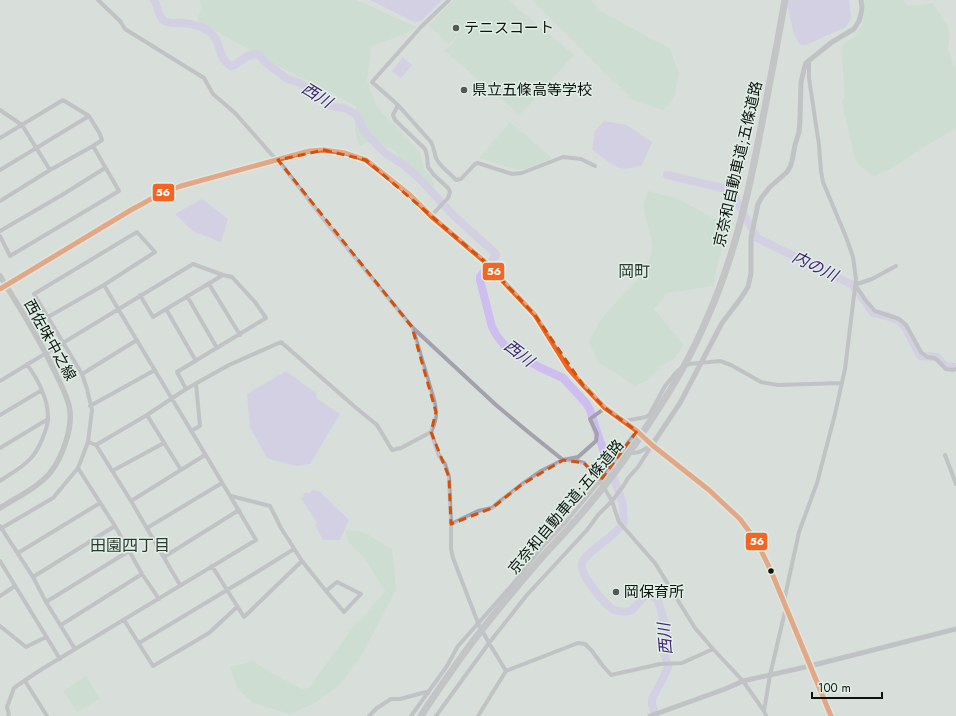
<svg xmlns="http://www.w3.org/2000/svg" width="956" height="716" viewBox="0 0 956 716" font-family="Jost,'Noto Sans JP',sans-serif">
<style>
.green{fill:#c0dbc8}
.water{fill:#cdbeef}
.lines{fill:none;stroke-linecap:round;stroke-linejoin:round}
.river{stroke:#cdbeef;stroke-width:8}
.minor{stroke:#a4a1ae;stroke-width:4}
.tertiary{stroke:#a4a1ae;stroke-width:5}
.secondary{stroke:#a29fac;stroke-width:5.5}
.motorway{stroke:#a7a4af;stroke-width:7}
.bus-1-casing{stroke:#e1f0e6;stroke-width:8}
.bus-1{stroke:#f26522;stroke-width:5}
.marked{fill:none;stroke:#d2520c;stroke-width:3;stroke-dasharray:8 5;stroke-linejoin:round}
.poi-dot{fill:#545956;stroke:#e1f0e6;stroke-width:1.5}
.bus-dot{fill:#0d120f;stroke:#e1f0e6;stroke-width:1.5}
.labels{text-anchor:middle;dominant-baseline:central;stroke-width:3;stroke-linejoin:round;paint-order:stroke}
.poi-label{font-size:15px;fill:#0d120f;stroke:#e1f0e6;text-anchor:start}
.street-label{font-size:15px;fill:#0d120f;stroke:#e1f0e6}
.water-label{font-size:16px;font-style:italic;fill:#442274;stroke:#e1f0e6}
.neighbourhood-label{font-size:16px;fill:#2d3931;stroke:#e1f0e6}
.line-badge{stroke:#e1f0e6;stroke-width:1.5}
.badge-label{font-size:11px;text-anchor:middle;font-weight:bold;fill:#fff}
</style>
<rect width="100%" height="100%" fill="#d8ded9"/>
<path class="green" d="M200 0H356L417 27 406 33 371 47 367 81 377 107 420 152 424 169 432 178 434 186 429 189 418 179 394 151 375 140 359 146 355 131 356 107 333 93 276 65 197 20 201 9Z
M454 0H508L574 55 520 115 445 51 447 48 448 49 457 37 456 36 449 44 429 26 436 19 435 18Z
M532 0H591L599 10 670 49 679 74 674 98 663 110 633 100Z
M864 0H903L907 5H920L933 3 946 23 950 34 948 49 954 66 956 67V128H955L890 169 874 176 857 164 850 139 842 101 845 97 841 47C845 41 852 40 856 35 864 25 865 12 864 0Z
M510 122 551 157 548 160 525 169 517 170 479 158Z
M648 191 678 199 726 225 713 286 667 293 654 309 684 345 674 359 662 365 648 380 635 386 599 363 589 343 601 319 646 270 653 247 643 206Z
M345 530 364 532 392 550 396 590 359 660 340 684 317 702 290 714 253 703 237 688 230 667 253 661 273 674 302 689 309 688 353 627 360 621 385 591 364 558 348 541Z
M86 676 100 698 78 712 63 691Z"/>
<path class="water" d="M370 0H442L421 21 414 22Z
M786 0H849L851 18 846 27 806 45H800L794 34Z
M403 57 412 65 401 78 392 71Z
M604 121 626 125 652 142 642 165C635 167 626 170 619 168 612 165 598 154 592 150L595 131Z
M202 199 228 219 221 242 194 232 175 214Z
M286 371 317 394 316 398 340 414 310 464 296 466 267 458 250 427 247 394Z
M312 490 319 491 349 520 340 540H323L315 524 317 523 301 498 304 496 303 494 306 492 308 494Z"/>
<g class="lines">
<path class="river" d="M154 0C158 6 158 15 163 20 169 25 177 22 184 23 195 24 205 27 212 34 222 44 217 58 231 66L235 65 247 56 257 54 261 57 265 62 286 78 300 83 314 92 323 101 329 105 335 107 344 108 356 114 364 130 373 141 385 153 405 166 421 180 453 215 495 253 496 255 480 277V280L492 327 497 336 505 346 520 356 539 367 563 378 586 403 590 410 599 438 621 498 623 506 624 523C620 527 617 531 613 534 605 543 586 552 582 563 579 574 605 605 614 610 620 612 626 613 632 610L645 596 650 595 654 596 658 600 666 628 667 636 664 652 668 667 663 678 652 699V705L656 716
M667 175 731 190 757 238 853 285 873 313 887 316 899 321 905 327 918 352 921 356 937 357C944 365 945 367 956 367"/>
<path class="minor" d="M98 0 120 21 125 29 204 78 213 94 235 113 272 155 278 160 325 221 412 327 496 405 527 431 563 460 577 461 584 463 600 481 612 501 619 522 655 563 695 628 713 649 743 681 764 711 766 716
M449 0 421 27 372 82 398 105 431 142C434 147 434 152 436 158 440 167 450 173 456 180L461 179 475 164 478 163 512 174 522 173 563 157 581 159 595 166
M398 105 393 115 395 120 425 149 427 156 428 167 434 175 448 188 450 192 448 198 431 216
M0 110 22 125 50 170
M0 138 63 100 89 116 100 134 102 140 93 146 50 170 0 201
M0 170 89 116
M0 231 62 195 105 168
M0 236 10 256 119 191 93 146
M856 283 857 284 872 279 896 266
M209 284 240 335
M856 286 866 301 875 311 899 319 906 325 921 352 927 357 934 358 937 360 946 369 953 370 956 369
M140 295 153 317 223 275
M187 296 217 348
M166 309 196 361
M82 374 137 340
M0 381 193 264 223 275 232 277 255 302 266 318 177 372 186 389
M90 406 155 370
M0 415 42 390
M147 415 181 470
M624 421 646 417 650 414 665 386 674 375 680 369 689 364 720 361 731 365 761 382 778 385 842 383
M191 431 200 426 196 384
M431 432 439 456 445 464 449 477 451 524V549L453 558 478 623 489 643 506 671 478 716
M88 442 96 445 131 501 180 585
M96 445 147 415 186 389 229 365 281 342 355 407 377 425 392 450 401 448 431 432C437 419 437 413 434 400L413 329
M0 448 48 419
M629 452C637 455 643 450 650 446
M945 455 956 484
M78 468 115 526 142 574 159 599
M112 471 164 443
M0 481C10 474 22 468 30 459 38 452 48 428 48 418 48 409 46 399 42 391 39 381 32 372 27 364
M231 496 270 506 281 528 302 561 326 591
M131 501 205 455
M451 524 478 511 492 508 499 502 521 485 541 471 563 460 578 457 596 441 597 434 590 419 605 408
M0 526 33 577 46 602 75 649
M147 528 222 483
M0 529 53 498 78 468 88 442 92 410 87 389 82 374 34 294 137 232 155 252 104 285 48 317
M18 553 100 503
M164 557 239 510
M0 561 60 659
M212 566 244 617 302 561
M33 577 115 526
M337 582 361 594 344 612 326 591Z
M0 596 15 586
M784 601 799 532 817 483 835 414 845 369 856 279 853 257 846 237 823 182 821 171 819 145 809 78V60
M46 602 129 551
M124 620 153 666 209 633 237 607
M61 625 142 574
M0 626 26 647 46 637
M139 643 257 572 294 549
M506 671 578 643 585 644 592 651 603 666 611 675 660 664 682 663 713 649
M25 681 47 716
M764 711 770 675 786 607
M9 716 7 707 14 688 18 685 42 669 256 540C206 454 154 370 104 285
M369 716 377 708 391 699H400L426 692 428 693
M411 716 447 666 458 646 513 584 543 546 565 523 600 481 637 431
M436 716 489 643 508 619 526 596 587 530 598 515 612 501 624 485 628 478 638 467 652 445"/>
<path class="tertiary" d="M0 289 131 210 162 193 181 186 309 151 324 150 345 153 366 160 410 195 431 216 484 261 535 315 568 368 583 385 605 408 637 431 652 445 709 490 740 519 757 542 771 571 831 716
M652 445 680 403 722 323 741 298 748 287 751 273V238L758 204 762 197 770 187 787 172 790 167 792 161 795 145 799 132 800 119 801 83 804 69 806 63 832 42 854 29 859 21 861 14 862 7 861 0
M650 716 725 689 743 681 810 666 956 629"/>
<path class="secondary" d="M0 276C20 308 40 340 56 374 61 385 69 399 70 411 72 430 62 458 50 473 37 488 17 497 0 508"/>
<path class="motorway" d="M421 716C435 694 450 673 465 652 488 621 513 591 538 562 552 545 568 530 582 513 608 483 632 450 653 417 673 387 691 356 705 323 732 264 747 201 759 138 768 92 777 46 785 0"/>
<defs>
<path id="bus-1" d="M0 289 131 210 162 193 181 186 309 151 324 150 345 153 366 160 410 195 431 216 484 261 535 315 568 368 583 385 605 408 637 431 652 445 709 490 740 519 757 542 771 571 831 716"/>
</defs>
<use href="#bus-1" class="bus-1-casing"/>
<use href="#bus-1" class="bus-1"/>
</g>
<path d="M0 0H956V716H0ZM324 150 366 160 484 261 535 315 583 385 605 408 637 431 600 481 584 463 563 460 521 485 492 508 451 524 449 477 431 432 436 412 412 327 278 160Z" fill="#d8ded9" fill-opacity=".55" fill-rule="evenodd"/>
<path class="marked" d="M324 150 366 160 484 261 535 315 583 385 605 408 637 431 600 481 584 463 563 460 521 485 492 508 451 524 449 477 431 432 436 412 412 327 278 160Z"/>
<g class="poi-dot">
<circle cx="456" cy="28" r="4"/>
<circle cx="464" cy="90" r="4"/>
<circle cx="616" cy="592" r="4"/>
</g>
<circle class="bus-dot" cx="771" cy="571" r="3.5"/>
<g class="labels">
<g class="poi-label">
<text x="464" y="28">テニスコート</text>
<text x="472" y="90">県立五條高等学校</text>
<text x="624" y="592">岡保育所</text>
</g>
<g class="street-label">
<text transform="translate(738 164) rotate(-77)">京奈和自動車道;五條道路</text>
<text transform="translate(50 340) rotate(61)">西佐味中之線</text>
<text transform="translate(566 507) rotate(-50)">京奈和自動車道;五條道路</text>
</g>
<g class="water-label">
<text transform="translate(317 95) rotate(32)">西川</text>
<text transform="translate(815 266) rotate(26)">内の川</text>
<text transform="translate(519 353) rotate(37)">西川</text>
<text transform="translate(665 639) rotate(-95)">西川</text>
</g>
<g class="neighbourhood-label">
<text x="634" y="271">岡町</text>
<text x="130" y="545">田園四丁目</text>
</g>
</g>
<g class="line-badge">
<rect x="152" y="183" width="23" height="19" rx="4" fill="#f26522"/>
<rect x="482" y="262" width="23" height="19" rx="4" fill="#f26522"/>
<rect x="745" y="532" width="23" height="19" rx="4" fill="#f26522"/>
</g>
<g class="badge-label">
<text x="163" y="196">56</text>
<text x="494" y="275">56</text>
<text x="757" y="545">56</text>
</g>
<path d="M812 692v6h70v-6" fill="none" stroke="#0d120f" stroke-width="2"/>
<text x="818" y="692" font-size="12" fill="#0d120f" stroke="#e1f0e6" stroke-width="3" paint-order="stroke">100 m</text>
</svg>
